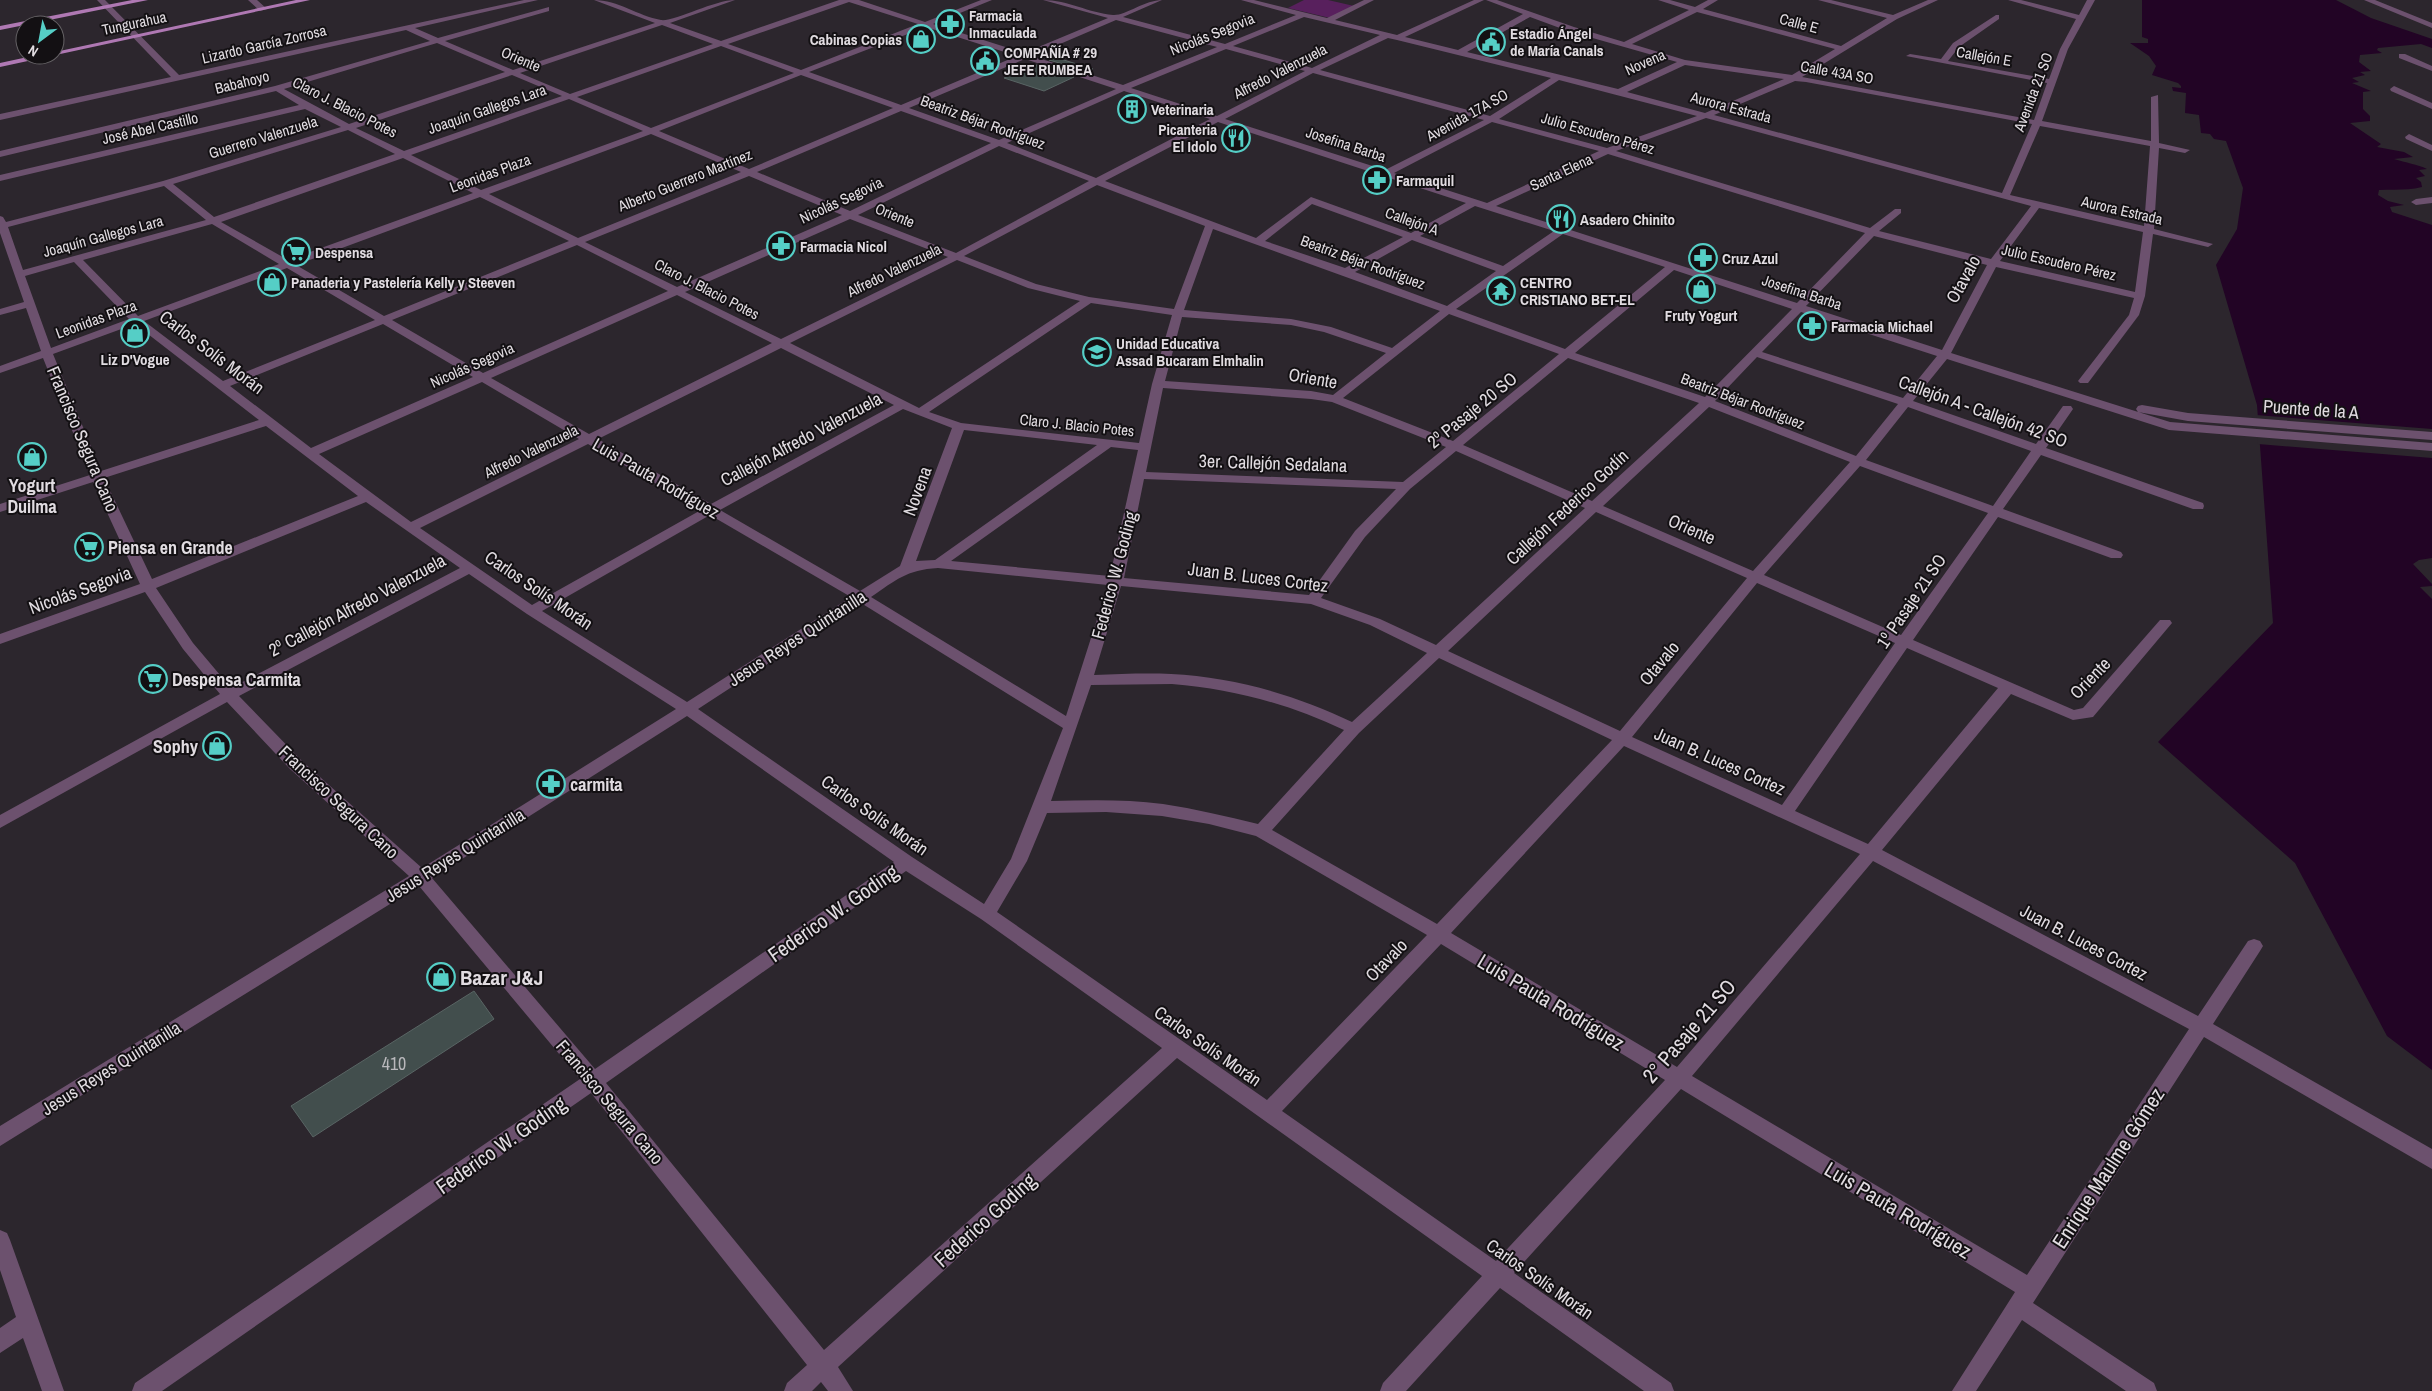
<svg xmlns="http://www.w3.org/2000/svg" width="2432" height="1391" viewBox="0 0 2432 1391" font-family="'Archivo Narrow',sans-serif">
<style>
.green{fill:#58205d}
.water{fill:#220425}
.pier{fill:#2c262d}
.building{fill:#424e4d;stroke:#596564}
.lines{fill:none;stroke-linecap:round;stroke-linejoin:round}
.minor{fill:#6c516e;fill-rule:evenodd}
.major{fill:#af78b3;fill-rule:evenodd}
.labels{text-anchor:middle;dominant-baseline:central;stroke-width:4;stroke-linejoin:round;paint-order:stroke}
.far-poi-label{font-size:15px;font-weight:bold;fill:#e1dce1;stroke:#131013;text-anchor:start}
.far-street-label{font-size:15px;fill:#e1dce1;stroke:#131013}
.street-label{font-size:18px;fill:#e1dce1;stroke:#131013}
.poi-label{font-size:18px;font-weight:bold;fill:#e1dce1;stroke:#131013;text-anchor:start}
.near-number-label{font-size:18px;fill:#b9b8bc}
.near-street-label{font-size:21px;fill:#e1dce1;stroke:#131013}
.near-poi-label{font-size:21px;font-weight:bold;fill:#e1dce1;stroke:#131013;text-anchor:start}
</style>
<rect width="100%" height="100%" fill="#2c262d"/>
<path class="green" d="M1304 0H1328L1354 6 1330 18 1288 8Z"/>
<path class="water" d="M2142 0H2336L2371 18 2432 39V48L2421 44 2378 48 2377 50 2382 53 2360 55 2359 62 2371 71 2360 72 2365 75 2352 78 2359 82 2352 83 2371 91 2363 92V109L2370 116V121L2350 123 2381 144 2377 147 2404 152 2413 157 2394 159C2406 163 2417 164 2427 169L2419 170 2425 176 2416 178 2421 182 2422 187C2408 191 2395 189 2379 190L2378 195 2388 201 2404 205 2390 207 2392 212 2432 225V558L2419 560 2413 564 2432 584V586L2420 587 2432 599V1070L2387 1036 2295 863 2158 742 2273 623 2257 405 2216 265 2237 229 2243 188 2226 141 2214 139 2210 134 2201 133 2199 115 2185 113 2186 93 2173 91 2172 87 2181 88V86L2178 83 2152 75 2156 66 2149 56 2130 43H2148V39L2142 37Z"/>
<path class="pier" d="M2256 415 2432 429V458L2258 444Z"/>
<path class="building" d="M1054 57 1093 69 1087 71 1049 60Z
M1037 65 1074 77 1044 91 1004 78Z
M474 991 494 1019 313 1137 291 1106Z"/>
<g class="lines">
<path class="minor" d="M97 0H105L179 75 524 0H538L415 28 438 38 549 7V11L445 41 513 70 655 23 594 0C618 0 638 16 661 20 674 22 714 0 735 0L670 23 721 41 839 0H859L925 22 981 0H992L933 24 1024 53 1108 18 1043 0C1068 0 1089 13 1113 15 1125 16 1145 0 1162 0L1123 17 1225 44 1296 15 1241 0H1254L1327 18 1364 0H1374L1335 20 1397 35 1474 0H1484L1405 37 1458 50 1523 14 1486 0H1497L1574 27 1624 42 1689 10 1658 0H1670L1695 7 1708 0H1718L1703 9 1841 46 1887 18 1818 0H1831L1893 15 1928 0H1938L1897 19 1802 77 2034 120 2047 83 1906 56 1910 54 1941 59 1953 43 1996 15H1999V19L1959 47 1948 61 2049 79 2060 49 2076 19 2008 0H2021L2079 15 2087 0H2095L2068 49 2042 121 2151 141V97L2158 95 2159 143 2190 150 2185 153 2159 148 2154 229 2213 244 2208 247 2153 234 2145 296 2139 315 2088 383H2080L2078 381 2129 315 2134 298 1996 267 1951 353 2170 422 2432 443V451L2169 430 1947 359 1913 401 2036 444 2063 406H2071L2073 409 2046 448 2203 503 2204 506 2203 509H2193L2041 455 2003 509 2121 552 2123 555 2121 558H2111L1998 517 1913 640 2074 710 2083 708 2160 620H2170L2172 623 2093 717 2073 720 2011 694 1882 850 2198 1016 2248 941 2254 939 2260 941 2263 946 2260 951 2213 1024 2432 1149V1169L2204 1037 2033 1303 2154 1383 2157 1391H2126L2022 1320 1976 1391H1952L2015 1292 1681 1089 1514 1273 1671 1383 1674 1391H1644L1500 1288 1406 1391H1380L1383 1383 1482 1276 1177 1058 838 1367 853 1391H828L821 1382 812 1391H784L787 1383 807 1365 591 1093 162 1391H132L135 1383 580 1079 419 886 0 1146V1126L409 876 290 769 227 702 0 828V815L220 694 183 649 145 592 0 644V634L140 584 93 482 0 512V504L90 475 43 358 0 373V366L41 351 26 308 0 315V309L24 302 0 233V216L3 217 6 222 163 181 341 127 305 109 0 181V175L299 105 276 91 0 157V151L275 86 430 41 406 30 0 120V114L171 77ZM849 2 918 24 801 70 728 44ZM1697 12 1835 49 1792 75 1685 60 1632 44ZM1304 17 1380 35 1312 68 1233 46ZM1530 17 1568 31 1677 62 1618 89 1467 52ZM1116 20 1217 47 1123 85 1032 56ZM662 25 713 44 570 94 520 73ZM926 27 1017 56 901 105 809 72ZM1388 38 1397 40 1551 78 1490 116 1320 70ZM437 43 505 72 349 124 284 89ZM721 46 794 73 651 128 577 97ZM1226 49 1305 71 1217 116 1131 88ZM1025 59 1116 89 999 140 909 108ZM1685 65 1784 79 1705 113 1627 92ZM1313 73 1484 120 1385 170 1225 119ZM512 75 562 96 404 151 356 128ZM801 75 893 108 749 169 659 131ZM1559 80 1697 116 1607 148 1499 119ZM1795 81 1806 82 2032 124 2002 193 1714 115ZM1124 91 1210 119 1096 178 1007 143ZM569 99 643 131 481 190 411 155ZM901 111 991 143 850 211 757 172ZM1706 118 2031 206 1991 259 1879 231 1901 213V209H1895L1870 228 1616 151ZM1218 122 1466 203 1411 233 1311 197 1256 238 1105 181ZM1492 122 1599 151 1487 203 1394 173ZM2040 126 2150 146 2144 226 2010 195ZM348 130 395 154 214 217 173 184ZM651 134 741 172 578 238 489 194ZM999 146 1089 181 956 253 858 215ZM1608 154 1865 233 1797 303 1496 206ZM403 158 473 193 288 260 221 222ZM749 176 842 215 677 287 585 242ZM1097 185 1205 226 1174 309 1089 297 1036 284 964 256ZM164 186 206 220 23 270 8 227ZM480 197 569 241 384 316 296 265ZM1312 204 1403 237 1345 268 1265 241ZM1475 206 1554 231 1503 266 1420 236ZM2039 208 2143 232 2135 292 2000 261ZM850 219 948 257 781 339 685 292ZM212 224 279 264 138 316 83 260ZM1213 229 1440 311 1392 348 1331 327 1291 319 1184 310ZM1563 234 1665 267 1565 349 1456 309ZM1874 236 1987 265 1942 350 1806 306ZM1412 240 1496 271 1447 306 1355 272ZM577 245 668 291 483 373 392 320ZM957 260 1028 288 1080 301 919 408 790 343ZM74 262 129 319 51 348 25 276ZM287 268 375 320 223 381 144 321ZM1674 270 1792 309 1705 397 1575 353ZM677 295 772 343 589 434 491 378ZM1091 303 1172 315 1152 384 1139 443 961 423 929 412ZM1801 312 1937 356 1903 398 1762 352ZM1449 314 1559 354 1453 441 1343 398ZM1182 317 1291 325 1324 332 1386 353 1333 395 1311 391 1165 381ZM135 324 259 420 101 471 53 354ZM383 324 473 377 311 448 230 386ZM781 348 894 405 711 504 598 439ZM1757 357 1898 404 1856 456 1715 401ZM1568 358 1699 403 1592 501 1463 445ZM482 382 579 439 411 522 319 454ZM1163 388 1311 399 1332 402 1446 447 1403 482 1146 472ZM1709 407 1850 462 1753 571 1603 506ZM1908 407 2031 451 1993 506 1866 460ZM903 409 952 428 900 566 860 591 720 510ZM266 426 358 496 152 579 104 478ZM964 430 1097 445 935 560 916 561ZM588 444 701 510 532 605 420 528ZM1111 447 1138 450 1110 576 951 561ZM1456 451 1585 508 1436 645 1380 619 1321 598 1365 537 1410 489ZM1860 466 1988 513 1901 635 1764 575ZM1144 479 1396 489 1355 531 1309 595 1124 578ZM366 502 460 568 231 688 193 643 156 588ZM1596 512 1747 578 1620 731 1448 651ZM710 515 851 597 687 702 542 611ZM938 568 1108 585 1066 716 871 597C896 580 906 570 938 568ZM469 574 527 614 676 709 422 868 302 761 239 696ZM1757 583 1895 643 1782 805 1632 737ZM1121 586 1311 604 1370 625 1427 653 1352 722C1296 695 1234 677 1171 674 1146 673 1120 674 1094 675ZM861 603 1063 728 1011 859 984 904 912 857 698 709ZM1907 648 1998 688 1868 844 1795 811ZM1439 658 1612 740 1437 924 1272 830 1359 733ZM1172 684C1233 689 1289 704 1344 730L1258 824C1226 816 1195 809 1163 804 1126 799 1089 800 1051 801L1091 685ZM687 716 894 862 595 1069 432 878ZM1624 746 1860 854 1677 1067 1451 933ZM1106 812 1162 816 1209 824 1256 836 1427 935 1267 1100 997 912 1027 861 1047 813ZM1873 861 2189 1029 2027 1275 1692 1076ZM906 871 981 919 1162 1048 824 1350 606 1083ZM1441 944 1665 1080 1496 1261 1282 1111Z
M248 0H257L267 9 260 11Z
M2364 0H2375L2432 23V28Z
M2399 54H2405L2432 66V71L2399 58Z
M2394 86 2432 103V109L2391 91 2390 89Z
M2409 134 2432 145V151L2406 139 2405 137Z
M2432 197V203L2416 205 2411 202 2416 199Z
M2142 405 2188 413 2432 432V440L2188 421 2138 412 2136 409 2138 406Z
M0 1230 7 1233 10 1240 64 1391H42L23 1338 0 1353V1328L16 1317 0 1270Z"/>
<path class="major" d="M132 0H148L0 30V26Z
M296 0H310L0 67V63L37 55H55V52Z"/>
</g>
<defs>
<symbol id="pharmacy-ring" viewBox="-11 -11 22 22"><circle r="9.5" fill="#131013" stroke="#55cec6" stroke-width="1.5"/><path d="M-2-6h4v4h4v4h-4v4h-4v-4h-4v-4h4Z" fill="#55cec6"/></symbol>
<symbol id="shop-ring" viewBox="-11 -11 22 22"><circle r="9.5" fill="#131013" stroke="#55cec6" stroke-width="1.5"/><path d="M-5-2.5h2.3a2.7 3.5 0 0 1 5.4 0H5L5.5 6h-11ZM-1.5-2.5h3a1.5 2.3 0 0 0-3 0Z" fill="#55cec6"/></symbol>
<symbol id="civic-ring" viewBox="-11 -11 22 22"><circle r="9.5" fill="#131013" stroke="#55cec6" stroke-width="1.5"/><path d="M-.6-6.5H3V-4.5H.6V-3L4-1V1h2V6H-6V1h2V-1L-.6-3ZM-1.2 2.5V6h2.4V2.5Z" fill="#55cec6"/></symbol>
<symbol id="building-ring" viewBox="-11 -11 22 22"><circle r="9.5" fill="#131013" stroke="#55cec6" stroke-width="1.5"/><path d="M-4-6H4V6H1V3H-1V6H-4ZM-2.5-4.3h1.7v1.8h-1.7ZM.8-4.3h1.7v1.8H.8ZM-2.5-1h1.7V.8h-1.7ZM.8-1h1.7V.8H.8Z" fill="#55cec6"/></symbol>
<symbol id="restaurant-ring" viewBox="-11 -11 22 22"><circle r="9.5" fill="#131013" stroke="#55cec6" stroke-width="1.5"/><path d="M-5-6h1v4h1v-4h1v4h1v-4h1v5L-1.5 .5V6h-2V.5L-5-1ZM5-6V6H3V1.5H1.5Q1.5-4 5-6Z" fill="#55cec6"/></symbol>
<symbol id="supermarket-ring" viewBox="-11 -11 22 22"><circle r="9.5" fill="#131013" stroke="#55cec6" stroke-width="1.5"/><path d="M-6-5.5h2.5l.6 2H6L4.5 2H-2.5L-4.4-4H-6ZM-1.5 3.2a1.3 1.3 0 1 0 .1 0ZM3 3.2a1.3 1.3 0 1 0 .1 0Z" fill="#55cec6"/></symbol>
<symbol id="temple-ring" viewBox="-11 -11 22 22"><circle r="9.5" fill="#131013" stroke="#55cec6" stroke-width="1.5"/><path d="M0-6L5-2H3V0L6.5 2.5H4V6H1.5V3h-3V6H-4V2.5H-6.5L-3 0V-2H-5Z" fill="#55cec6"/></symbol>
<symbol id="school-ring" viewBox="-11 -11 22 22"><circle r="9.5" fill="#131013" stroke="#55cec6" stroke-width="1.5"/><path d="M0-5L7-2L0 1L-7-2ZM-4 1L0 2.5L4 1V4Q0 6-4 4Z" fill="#55cec6"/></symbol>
</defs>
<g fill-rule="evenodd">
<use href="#pharmacy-ring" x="934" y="8" width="32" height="32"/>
<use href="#shop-ring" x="905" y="23" width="32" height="32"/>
<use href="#civic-ring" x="1475" y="26" width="32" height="32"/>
<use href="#civic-ring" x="969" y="45" width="32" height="32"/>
<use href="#building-ring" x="1116" y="93" width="32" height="32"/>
<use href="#restaurant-ring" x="1220" y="122" width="32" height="32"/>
<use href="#pharmacy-ring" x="1361" y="164" width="32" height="32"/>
<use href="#restaurant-ring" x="1545" y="203" width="32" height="32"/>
<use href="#pharmacy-ring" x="765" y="230" width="32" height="32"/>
<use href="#supermarket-ring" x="280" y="236" width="32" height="32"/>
<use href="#pharmacy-ring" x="1687" y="242" width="32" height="32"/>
<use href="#shop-ring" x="256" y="266" width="32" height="32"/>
<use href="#shop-ring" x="1685" y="273" width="32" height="32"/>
<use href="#temple-ring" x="1485" y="275" width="32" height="32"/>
<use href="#pharmacy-ring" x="1796" y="310" width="32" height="32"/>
<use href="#shop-ring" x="119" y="317" width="32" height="32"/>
<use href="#school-ring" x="1081" y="336" width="32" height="32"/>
<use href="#shop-ring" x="16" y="441" width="32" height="32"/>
<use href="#supermarket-ring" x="73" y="531" width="32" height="32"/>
<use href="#supermarket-ring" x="137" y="663" width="32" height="32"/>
<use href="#shop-ring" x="201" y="730" width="32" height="32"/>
<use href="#pharmacy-ring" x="535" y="768" width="32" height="32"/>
<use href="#shop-ring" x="425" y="961" width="32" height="32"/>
</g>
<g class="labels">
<g class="far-poi-label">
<text x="969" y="15">Farmacia<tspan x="969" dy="17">Inmaculada</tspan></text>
<text x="1510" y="33">Estadio Ángel<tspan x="1510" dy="17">de María Canals</tspan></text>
<text x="902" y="39" text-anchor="end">Cabinas Copias</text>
<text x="1004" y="52">COMPAÑÍA # 29<tspan x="1004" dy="17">JEFE RUMBEA</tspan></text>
<text x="1151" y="109">Veterinaria</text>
<text x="1217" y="129" text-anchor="end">Picanteria<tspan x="1217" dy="17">El Idolo</tspan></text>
<text x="1396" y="180">Farmaquil</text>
<text x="1580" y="219">Asadero Chinito</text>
<text x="800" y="246">Farmacia Nicol</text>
<text x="315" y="252">Despensa</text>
<text x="1722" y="258">Cruz Azul</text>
<text x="291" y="282">Panaderia y Pastelería Kelly y Steeven</text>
<text x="1520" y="282">CENTRO<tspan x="1520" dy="17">CRISTIANO BET-EL</tspan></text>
<text x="1701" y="315" text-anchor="middle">Fruty Yogurt</text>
<text x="1831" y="326">Farmacia Michael</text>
<text x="1116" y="343">Unidad Educativa<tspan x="1116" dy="17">Assad Bucaram Elmhalin</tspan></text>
<text x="135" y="359" text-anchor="middle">Liz D'Vogue</text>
</g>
<g class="far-street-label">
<text transform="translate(134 23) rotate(-12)">Tungurahua</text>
<text transform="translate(1799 23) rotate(15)">Calle E</text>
<text transform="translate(1212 34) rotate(-22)">Nicolás Segovia</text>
<text transform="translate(264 44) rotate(-13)">Lizardo García Zorrosa</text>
<text transform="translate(1984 56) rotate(10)">Callejón E</text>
<text transform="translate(521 59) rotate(23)">Oriente</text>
<text transform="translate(1645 62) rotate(-24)">Novena</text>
<text transform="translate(1280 71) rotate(-27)">Alfredo Valenzuela</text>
<text transform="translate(1837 72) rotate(10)">Calle 43A SO</text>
<text transform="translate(242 82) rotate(-14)">Babahoyo</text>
<text transform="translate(2033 92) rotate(-69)">Avenida 21 SO</text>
<text transform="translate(345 107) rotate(27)">Claro J. Blacio Potes</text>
<text transform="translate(1731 107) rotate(15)">Aurora Estrada</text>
<text transform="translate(487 109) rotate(-19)">Joaquín Gallegos Lara</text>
<text transform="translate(1467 115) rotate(-29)">Avenida 17A SO</text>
<text transform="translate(983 122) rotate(20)">Beatriz Béjar Rodríguez</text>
<text transform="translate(150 128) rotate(-13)">José Abel Castillo</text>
<text transform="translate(1598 133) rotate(16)">Julio Escudero Pérez</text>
<text transform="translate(263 137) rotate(-17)">Guerrero Valenzuela</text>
<text transform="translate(1346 144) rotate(18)">Josefina Barba</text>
<text transform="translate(1561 172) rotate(-25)">Santa Elena</text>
<text transform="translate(490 173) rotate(-20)">Leonidas Plaza</text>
<text transform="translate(685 180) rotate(-22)">Alberto Guerrero Martínez</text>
<text transform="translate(841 200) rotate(-25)">Nicolás Segovia</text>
<text transform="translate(2122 210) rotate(13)">Aurora Estrada</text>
<text transform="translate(895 215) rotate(22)">Oriente</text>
<text transform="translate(1412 221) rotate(20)">Callejón A</text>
<text transform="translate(103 236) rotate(-15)">Joaquín Gallegos Lara</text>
<text transform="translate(1363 262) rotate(20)">Beatriz Béjar Rodríguez</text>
<text transform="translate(2059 262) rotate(13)">Julio Escudero Pérez</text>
<text transform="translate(894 270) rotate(-26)">Alfredo Valenzuela</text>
<text transform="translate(707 289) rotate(27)">Claro J. Blacio Potes</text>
<text transform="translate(1802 292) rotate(18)">Josefina Barba</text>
<text transform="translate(96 319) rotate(-20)">Leonidas Plaza</text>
<text transform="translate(472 365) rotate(-24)">Nicolás Segovia</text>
<text transform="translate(1743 401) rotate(21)">Beatriz Béjar Rodríguez</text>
<text transform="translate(1077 425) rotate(6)">Claro J. Blacio Potes</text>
<text transform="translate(531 451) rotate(-26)">Alfredo Valenzuela</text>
</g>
<g class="street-label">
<text transform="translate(1963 279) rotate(-61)">Otavalo</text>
<text transform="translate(212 352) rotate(37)">Carlos Solís Morán</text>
<text transform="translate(1313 378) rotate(10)">Oriente</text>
<text transform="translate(2311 409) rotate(4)">Puente de la A</text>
<text transform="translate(1472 410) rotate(-39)">2º Pasaje 20 SO</text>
<text transform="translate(1983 411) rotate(20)">Callejón A - Callejón 42 SO</text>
<text transform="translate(83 439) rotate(67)">Francisco Segura Cano</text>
<text transform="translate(801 439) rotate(-28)">Callejón Alfredo Valenzuela</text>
<text transform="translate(1273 463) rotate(2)">3er. Callejón Sedalana</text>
<text transform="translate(656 478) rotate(30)">Luis Pauta Rodríguez</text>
<text transform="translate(917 491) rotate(-70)">Novena</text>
<text transform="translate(1567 507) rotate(-43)">Callejón Federico Godín</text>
<text transform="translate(1692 529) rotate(24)">Oriente</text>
<text transform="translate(1114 575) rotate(-75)">Federico W. Goding</text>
<text transform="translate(1258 577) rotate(7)">Juan B. Luces Cortez</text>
<text transform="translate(80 590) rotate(-20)">Nicolás Segovia</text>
<text transform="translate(539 590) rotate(34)">Carlos Solís Morán</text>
<text transform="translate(1911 601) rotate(-56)">1º Pasaje 21 SO</text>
<text transform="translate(357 605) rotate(-28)">2º Callejón Alfredo Valenzuela</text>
<text transform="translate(797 638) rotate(-33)">Jesus Reyes Quintanilla</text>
<text transform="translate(1659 663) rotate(-50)">Otavalo</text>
<text transform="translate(2090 678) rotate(-46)">Oriente</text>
<text transform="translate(1720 761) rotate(24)">Juan B. Luces Cortez</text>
<text transform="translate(339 802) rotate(43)">Francisco Segura Cano</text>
<text transform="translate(875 815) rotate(35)">Carlos Solís Morán</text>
<text transform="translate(455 855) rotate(-32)">Jesus Reyes Quintanilla</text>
<text transform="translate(2084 942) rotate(28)">Juan B. Luces Cortez</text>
<text transform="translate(1386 960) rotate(-46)">Otavalo</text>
<text transform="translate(1208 1046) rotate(35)">Carlos Solís Morán</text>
<text transform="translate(111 1068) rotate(-32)">Jesus Reyes Quintanilla</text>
<text transform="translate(610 1102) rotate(50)">Francisco Segura Cano</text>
<text transform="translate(1540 1279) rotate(35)">Carlos Solís Morán</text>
</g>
<g class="poi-label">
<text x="32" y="485" text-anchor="middle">Yogurt<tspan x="32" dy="21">Duilma</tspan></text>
<text x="108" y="547">Piensa en Grande</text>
<text x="172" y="679">Despensa Carmita</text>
<text x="198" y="746" text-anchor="end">Sophy</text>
<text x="570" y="784">carmita</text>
</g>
<g class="near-number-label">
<text x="394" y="1063">410</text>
</g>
<g class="near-street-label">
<text transform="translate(833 913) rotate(-35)">Federico W. Goding</text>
<text transform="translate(1551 1002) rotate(31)">Luis Pauta Rodríguez</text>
<text transform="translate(1689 1031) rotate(-49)">2° Pasaje 21 SO</text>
<text transform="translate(501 1145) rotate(-35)">Federico W. Goding</text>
<text transform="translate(2108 1168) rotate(-57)">Enrique Maulme Gómez</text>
<text transform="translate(1898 1210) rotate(31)">Luis Pauta Rodríguez</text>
<text transform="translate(985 1220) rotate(-42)">Federico Goding</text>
</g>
<g class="near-poi-label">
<text x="460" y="977">Bazar J&amp;J</text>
</g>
</g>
<g transform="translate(40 40) rotate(212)"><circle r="24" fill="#131013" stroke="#656265"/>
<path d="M0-4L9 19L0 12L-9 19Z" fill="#55cec6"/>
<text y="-8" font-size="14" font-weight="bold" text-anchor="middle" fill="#e1dce1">N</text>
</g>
</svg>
